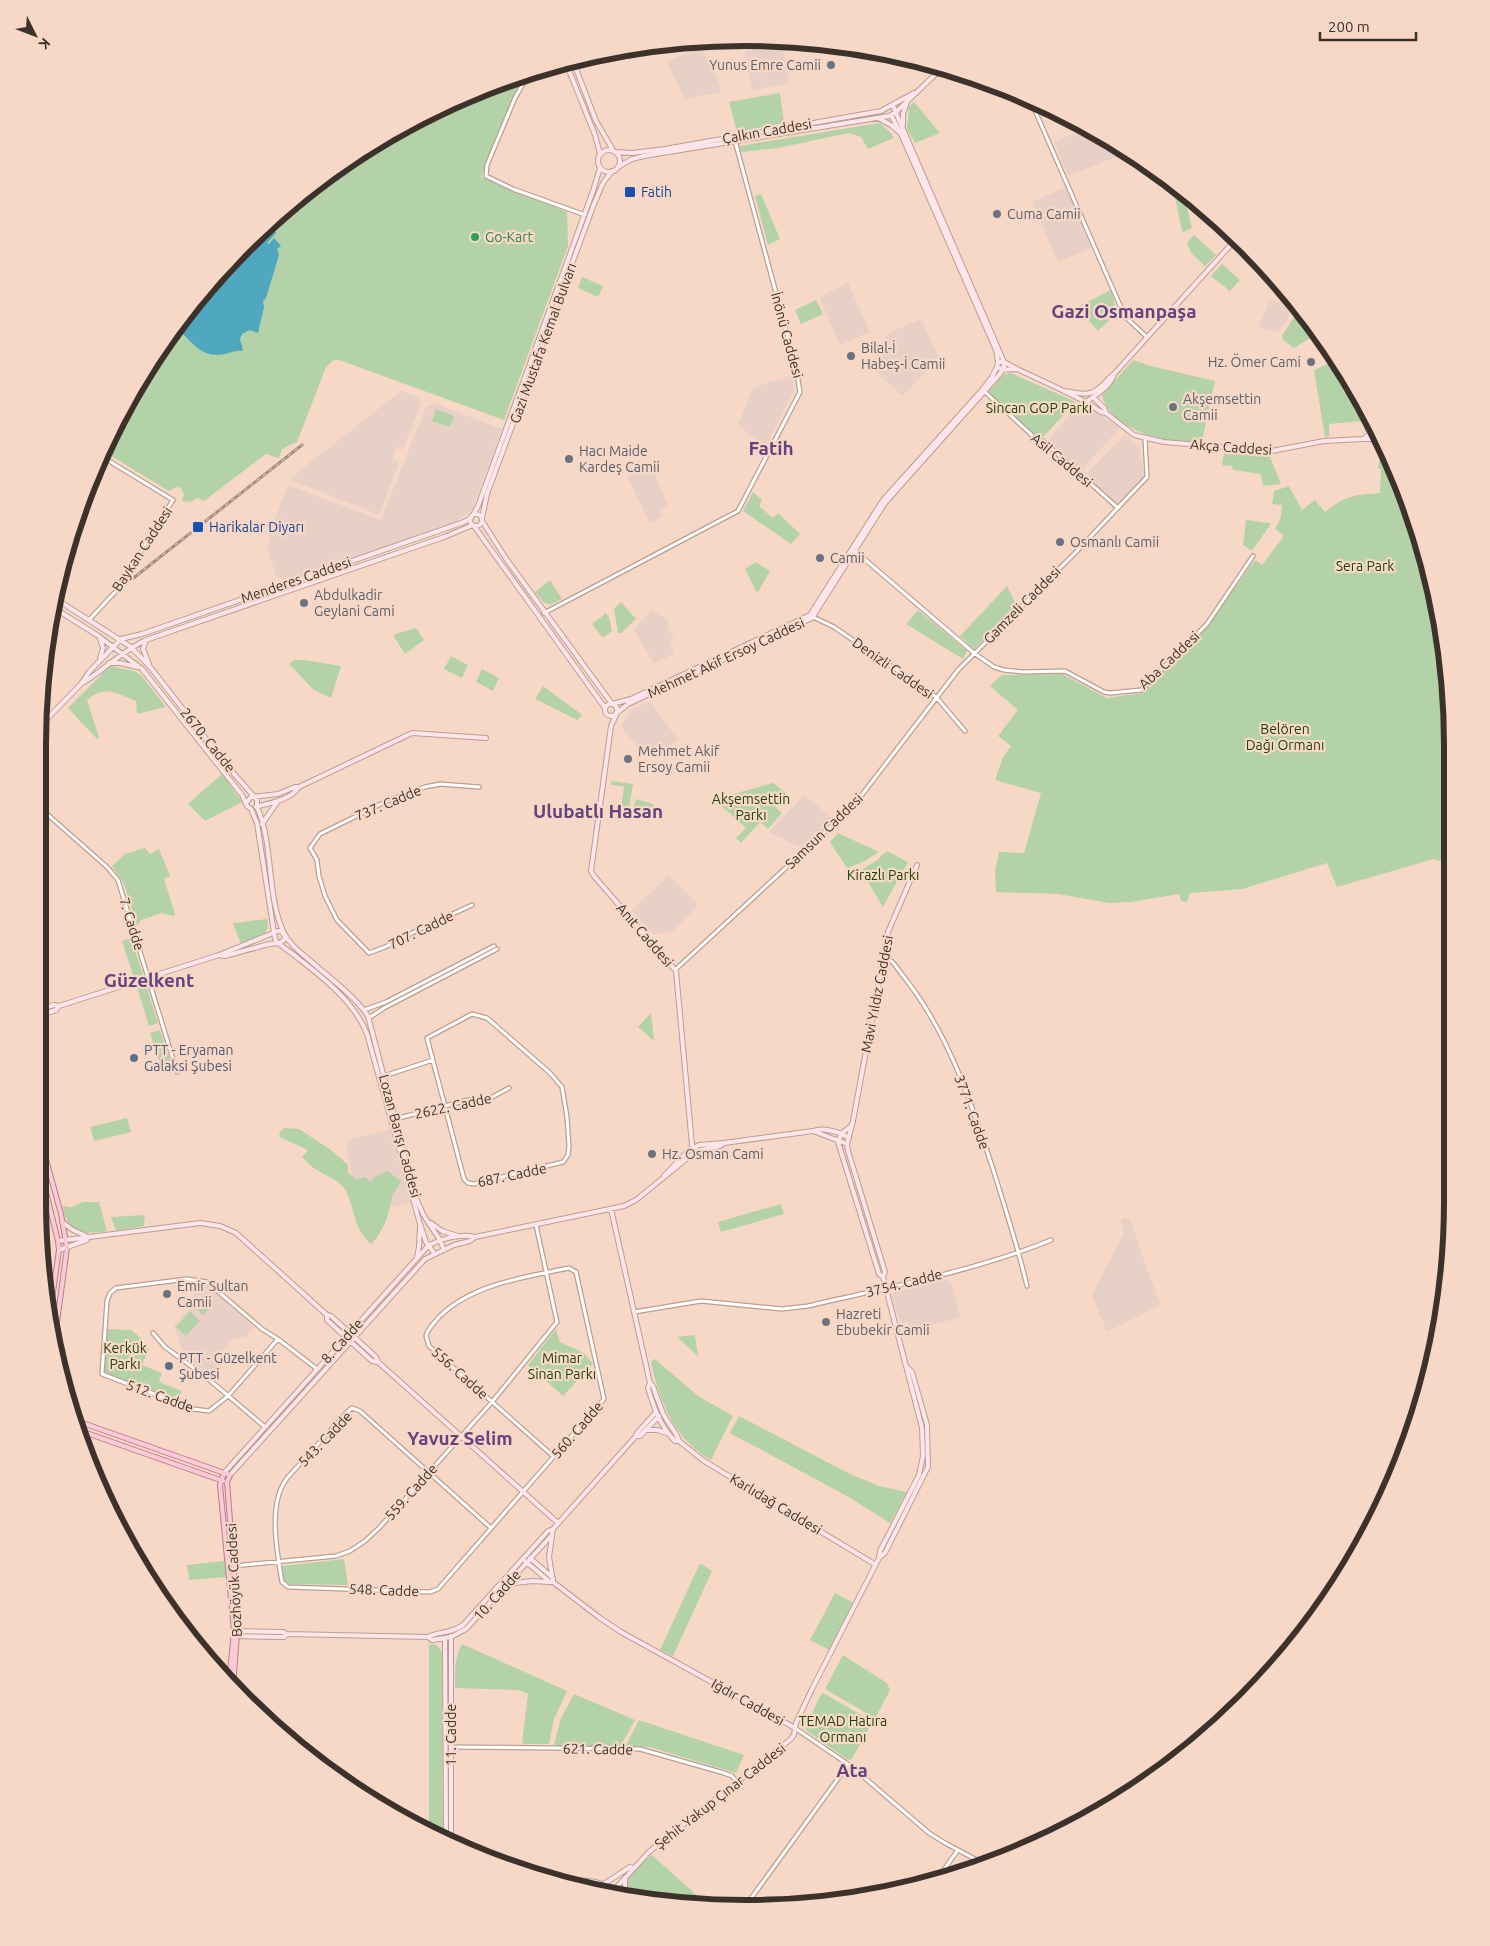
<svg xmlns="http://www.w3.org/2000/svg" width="1490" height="1946" viewBox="0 0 1490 1946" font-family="Ubuntu,sans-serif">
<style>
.education{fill:#e8d0c7}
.green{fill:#b4d2a8}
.water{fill:#4fa7c0}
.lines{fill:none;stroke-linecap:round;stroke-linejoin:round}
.tertiary-casing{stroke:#bb9e8e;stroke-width:5.5}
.secondary-casing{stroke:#bb9e8e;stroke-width:6}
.primary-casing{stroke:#b87e8a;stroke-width:6}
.tertiary{stroke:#fff;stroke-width:3}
.secondary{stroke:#fee5eb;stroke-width:4}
.primary{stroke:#fccad7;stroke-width:4}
.rail-casing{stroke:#a38d80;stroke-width:3}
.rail{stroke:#f7d8c7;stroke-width:1;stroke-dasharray:4;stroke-linecap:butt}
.worship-dot{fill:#6b7280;stroke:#f7d8c7;stroke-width:2}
.transit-dot{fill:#1a4fb4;stroke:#f7d8c7;stroke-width:2}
.leisure-dot{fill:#2e9e5b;stroke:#f7d8c7;stroke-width:2}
.service-dot{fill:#5c6f8a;stroke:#f7d8c7;stroke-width:2}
.labels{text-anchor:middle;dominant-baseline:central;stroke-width:4.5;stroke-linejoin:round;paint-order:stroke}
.worship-label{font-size:14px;fill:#5b616d;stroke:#f7d8c7;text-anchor:start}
.street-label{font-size:14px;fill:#3d322b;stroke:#f7d8c7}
.transit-label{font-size:14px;fill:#164399;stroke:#f7d8c7;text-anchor:start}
.leisure-label{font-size:14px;fill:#27864d;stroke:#f7d8c7;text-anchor:start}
.park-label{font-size:14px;fill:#1e4407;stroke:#f7d8c7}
.service-label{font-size:14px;fill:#4e5e75;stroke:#f7d8c7;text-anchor:start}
.district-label{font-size:19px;font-weight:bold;fill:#64447f;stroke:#f7d8c7}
.rim{fill:none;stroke:#3d322b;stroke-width:6}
</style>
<rect width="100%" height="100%" fill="#f7d8c7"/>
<path class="education" d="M782 44 790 83 752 90 745 51Z
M697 48 710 58 721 92 685 99 667 62Z
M1086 129 1129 152 1068 176 1054 142Z
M1066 187 1091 248 1058 262 1032 202Z
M848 283 870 332 840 345 819 297Z
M1270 299 1289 304 1290 314 1286 323 1276 332 1259 327Z
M918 320 922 321 938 355 937 358 904 395H901L871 367 887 334Z
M793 375 794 391 766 447 738 425 753 388Z
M401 391 418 397 421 404 403 450 397 447 392 459 399 462 379 515 289 479Z
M434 403 502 429 473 508 468 513 457 522 421 537 419 535 286 581 276 576 268 549 269 534 287 487 290 486 381 520 426 407Z
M1080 404 1089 407 1120 428 1081 471 1056 450 1049 441V439Z
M1125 434 1140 448 1144 477 1117 506 1085 475Z
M651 465 668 505 660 510 662 516 650 523 627 476Z
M652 611 668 619V629L674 639 670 643 674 654 654 663 633 629Z
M650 701 678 740 654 755 639 749 621 726 630 711Z
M804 795 834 820 803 849 769 832Z
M669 875 698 905 674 930 654 935 631 911Z
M390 1130 410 1203 393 1207 353 1182 346 1146 349 1139Z
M1125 1218 1130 1220 1160 1305 1107 1332 1092 1295 1124 1233 1120 1220Z
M946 1279 951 1282 960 1315 958 1318 909 1331 907 1322 901 1324 891 1296 894 1292Z
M200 1285 209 1287 253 1326 252 1329 246 1337 233 1339 213 1361 219 1366 209 1376 183 1353 174 1325 188 1310 196 1288Z"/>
<path class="green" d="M647 47 649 52 629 60 625 49Z
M519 78 521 81 481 177 567 212 568 246 504 420 339 360H334L326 367 297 442 282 449 279 458 266 454 204 501 198 498 190 502 182 501 184 494 181 488 176 487 169 491 103 451 111 432 184 315 278 213 352 157 475 91Z
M780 93 784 123 737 132 729 102Z
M914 102 940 133 915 143 907 129 909 106Z
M879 123 890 132 894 138 868 149 861 137 849 133 778 148 741 152 739 146Z
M1140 158 1174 186 1165 189Z
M1180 191 1184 194 1192 228 1184 232 1182 231 1174 193Z
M761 194 780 239 768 245 755 196Z
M1194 235 1216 255 1205 266 1192 254 1187 243Z
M1222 264 1240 280 1230 291 1211 276Z
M582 277 603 286 598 297 578 288Z
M1111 290 1115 306 1110 312 1114 316 1098 331 1077 307Z
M816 300 823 314 801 324 795 310Z
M1294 317H1304L1310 324 1315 335 1294 348 1283 340 1282 336Z
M1328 348 1344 393 1352 390 1370 426 1365 432 1363 421 1329 424V436L1325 437 1314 370 1327 364 1323 350Z
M1133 360 1151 366 1215 381 1202 441C1189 441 1175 441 1163 439 1139 434 1107 420 1102 395Z
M1011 373 1076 402 1043 437 1039 434H1033L988 392 1004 374Z
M436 409 454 416 450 427 432 421Z
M1381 448 1415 517 1446 653V863L1434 859 1337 887 1327 863 1242 889 1190 893 1187 902 1181 901 1179 894 1130 902 1109 903 1058 894 996 892 995 872 999 852 1024 853 1041 793 995 780 1003 757 1011 746 998 736 1018 710 990 686 1002 675 1062 674 1107 698 1142 693 1201 634 1255 560 1262 565 1284 536 1275 529 1281 517 1282 505 1272 504 1274 491 1289 486 1302 510 1315 500 1325 512C1346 495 1355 495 1380 493L1381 469 1378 468Z
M1224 453 1270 457 1281 484 1263 486 1261 474 1233 470 1232 466 1222 465Z
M753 492 762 500 759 506 773 518 778 513 800 534 791 544 743 511Z
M1246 520 1269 523 1271 524 1253 549 1251 550 1243 545Z
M756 562 770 571 758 592 756 591 745 569Z
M550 580 562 599 550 605 543 602 535 592Z
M1007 586 1017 607 974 649 960 636Z
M621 602 636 619 621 633H618L614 609Z
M918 610 967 651 963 659 906 624Z
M606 613 609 617 612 631 603 638 592 624Z
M416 628 424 640 405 654 393 635Z
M451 656 468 665 462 678 444 669Z
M294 660H304L341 666 331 698 314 690 289 664Z
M110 666 134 671 141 675 166 707 137 714 136 701C116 693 105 685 87 700L99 737 98 740 68 708Z
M482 669 499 678 493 691 476 682Z
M543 686 581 714 582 716 577 720 535 699Z
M222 774 242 802 205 821 188 804Z
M611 781 633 784 628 814 618 812V809H621L624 786 611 785Z
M773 783 787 794 775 807 782 813 768 829 760 822 741 843 736 838 746 828 712 798 714 796 719 798Z
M636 799 650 803 660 809 648 821 632 812Z
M838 833 879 852 863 862 847 868 830 842Z
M145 848 150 854 159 849 170 876 164 879 175 914 173 916 162 913 141 920 137 926 124 884 112 866 125 854Z
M887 851 908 862 883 907 861 870 876 861Z
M267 919C272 936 254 939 241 944L233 923Z
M131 938 143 975 134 978 122 941Z
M146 985 158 1023 149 1026 137 987Z
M651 1013 654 1039 653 1040 638 1027Z
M160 1030 173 1069 163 1073 150 1033Z
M127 1118 131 1132 94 1141 90 1127Z
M284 1128 299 1129 331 1150 348 1165V1173L356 1179 365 1177 371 1182 375 1177 387 1171 401 1181C399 1186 393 1193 392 1198 389 1214 383 1233 371 1244 353 1228 355 1209 346 1191 340 1180 327 1177 317 1170 311 1167 307 1162 302 1157L308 1150 280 1137 279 1133Z
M83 1202H99L107 1231C82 1235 67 1234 63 1206L72 1207Z
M781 1204 784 1214 721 1232 718 1222Z
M145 1215 144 1226 116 1231 111 1217Z
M205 1297 213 1304 203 1315 195 1307Z
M190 1311 200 1321 186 1336 176 1327Z
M108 1329 131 1330 144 1341 142 1346 149 1349 142 1365 162 1373 159 1382 182 1391 178 1400 103 1373Z
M556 1329 560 1342 584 1353 593 1364 563 1396 528 1365Z
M695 1335 698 1356 677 1337Z
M655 1359 698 1396 733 1416 711 1460C675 1441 658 1399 651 1361Z
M739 1416 852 1475 879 1486 907 1492 890 1523 847 1496 730 1433Z
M344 1559 348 1585 289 1584 284 1581 282 1566Z
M225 1561 227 1577 189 1580 187 1565Z
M700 1563 712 1571 673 1656 660 1650Z
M835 1593 854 1603 829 1650 810 1640Z
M429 1644 437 1645 442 1652 443 1835 429 1829Z
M462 1644 567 1691 554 1719 549 1744H522L528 1694 519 1690 455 1688C455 1672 454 1658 462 1644Z
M843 1655 887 1683 890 1690 876 1717H873L825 1689Z
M823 1693 870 1720 871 1724 852 1759 848 1760 807 1731 805 1728 821 1694Z
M574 1694 635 1720 620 1747 554 1745 561 1718Z
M639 1720 744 1755 736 1773 649 1747H625Z
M652 1855 703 1901V1903L627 1893C621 1875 640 1864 652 1855Z"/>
<path class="water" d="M275 217 274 220 277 224 272 229 276 233 267 243 269 244 274 238 281 246 277 249 279 255 266 298 263 301 264 307 258 333 250 330 242 334 240 339 243 350 241 351C235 350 231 353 225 354 204 358 196 347 183 334L175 335 173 331 184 315Z
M163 348C162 367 151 383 135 393Z"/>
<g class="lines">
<defs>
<path id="tertiary" d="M528 75 515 98 487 165 486 176 513 189 585 215
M1030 99 1122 310
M1120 312 1147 337
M985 392 1034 437 1043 441 1118 508
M855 551 974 653 994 667 1004 670 1023 672 1065 671 1104 692 1110 693 1141 690 1207 624 1253 556
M544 613 738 511 800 392 796 367 735 141
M813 617 834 627 936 697 965 731
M89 620 116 591 173 500 101 456
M39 807 107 867 118 880 177 1072
M472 905 418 930 385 947 369 953 337 920 325 896 319 876 317 860 310 848 320 834 389 800 425 787 440 784 479 787
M883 956C893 959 898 970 904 977 949 1034 971 1102 993 1169 1005 1208 1018 1247 1027 1286
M676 969 854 805 958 670 1077 551 1147 477 1145 439
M364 1010 386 1002 494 946
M472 1014 487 1018 550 1073 562 1087 567 1117 569 1146 568 1155 563 1162 474 1184 468 1183 464 1179 427 1038Z
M369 1018 384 1008 497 949
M384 1076 433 1060
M395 1119 468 1100H487L509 1088
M634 1312 701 1301 782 1309 808 1306C888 1287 976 1271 1051 1240
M153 1333 165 1347 206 1377 265 1427
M278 1339 228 1396 209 1411 193 1409 102 1374 107 1301 110 1293 116 1288 187 1279 207 1282 262 1329 278 1339 317 1369
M491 1528 360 1411 352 1408 348 1411 288 1477C267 1502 277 1552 282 1582L288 1587 430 1592 438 1589 604 1399 576 1272 569 1268C525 1277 472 1284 439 1317 434 1323 428 1328 426 1336L429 1346 553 1456
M234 1566 336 1556 350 1551 365 1541 379 1528 492 1402 557 1322 536 1225
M795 1728 852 1767 929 1833 945 1843 986 1865
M451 1747 640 1749 724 1773 732 1776 737 1782
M935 1882 958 1850
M744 1908 848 1765"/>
<path id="secondary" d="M573 61 596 121 613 150
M566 63 595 135 600 154
M891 115 901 134 996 350 998 362
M878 118 891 125 899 132
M903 125V114L907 102
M598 161a11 11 0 1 1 22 0a11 11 0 1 1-22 0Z
M615 152 632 153 665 149 881 111 914 93
M618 167 632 159 644 156 889 116 896 112 941 69
M1017 369 1064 391
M1114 374C1111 386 1096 395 1086 402L1064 391C1077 392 1088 398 1099 388 1105 384 1108 378 1114 374L1237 238
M1086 402 1101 412 1106 413 1104 408 1093 397
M1106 413 1134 435 1164 442 1272 451 1324 441 1363 439
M1373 432 1363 439H1376
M470 520a6 6 0 1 1 12 0a6 6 0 1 1-12 0Z
M473 515 478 506 593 191 600 168
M482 518 487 494 594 204 603 183 612 171
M482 521 507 560 612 704 631 699 810 615 883 500 982 390 992 377 997 367
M474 526 605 708
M56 599 131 647 151 668 228 767 257 800V807
M54 608 97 635 142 669 242 795 247 806 251 809 257 823 275 939C280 947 292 952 299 959 325 979 355 1003 367 1034L420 1224 426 1242 434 1253
M121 639 142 634 464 522 471 518
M146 640 143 649 149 664
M100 658 103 648 100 639
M109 663H120L137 667
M81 684C104 670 122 651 146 640L444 537 473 525
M605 710a6 6 0 1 1 12 0a6 6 0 1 1-12 0Z
M39 727 81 684 89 672 121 639
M299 787 412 733 486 738
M246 803 251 797 278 794 295 787H299C291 800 269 803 256 807
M257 807C274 844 266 896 284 933 289 943 298 951 307 958 325 974 355 996 368 1016L415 1196 424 1216 440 1240 444 1250
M262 824 278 801
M278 931H281L285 936 284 940 280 943 269 944 225 956 219 955Z
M59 1006 219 955
M38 1016 56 1010 59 1006 54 1005 38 1010
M851 1126 841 1134 838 1142 879 1274 883 1277 885 1272 848 1151 847 1144 853 1121 888 932 917 865
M847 1144 813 1131C823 1127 840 1132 849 1138
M696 1151 692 1145 676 971 594 876 591 871 611 726 617 713 628 704 812 618 885 503 999 375C1002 371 1005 367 1004 362H998L997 367C1002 371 1010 369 1017 369L1004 362 893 106
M664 1176 689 1150 699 1145 724 1143 813 1131
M611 1209 650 1383
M62 1222 73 1230 86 1236
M431 1223 442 1231 458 1236
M58 1241 200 1223 220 1226 236 1233 327 1315
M59 1250 87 1240
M417 1257 419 1247 420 1227
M883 1277 922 1428 923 1456 919 1475 880 1551 879 1558 885 1553 928 1467 927 1425 912 1372 908 1368
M327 1315 331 1316 376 1357 378 1362 372 1361 327 1320Z
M378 1362 558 1523
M650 1383 653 1386C656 1395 659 1404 663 1413 666 1421 678 1434 679 1441H675C660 1426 654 1408 648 1388Z
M656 1412 637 1433 636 1436H640L659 1416
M646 1430H657L667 1433
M679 1441 704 1461 876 1565
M224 1473 428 1246C440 1239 461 1233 475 1237
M230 1475 425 1259 454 1245 470 1241 475 1237 624 1206 636 1200 696 1151 720 1146 724 1143
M553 1529 636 1436
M525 1561 550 1582H553V1578L530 1558
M552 1575 549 1557 552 1536
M553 1582 600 1618 621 1632 795 1728
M507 1584 532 1581 550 1582
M235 1631 283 1632 287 1634 428 1637 432 1640 451 1637 466 1629 552 1535 553 1529 548 1531 463 1625C449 1635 437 1631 428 1637
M235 1636 284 1637 287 1634
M451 1636V1839
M445 1638 446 1836
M625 1878V1893
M554 1881C574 1881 598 1877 614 1891
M600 1889 604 1884 630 1867 633 1868
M613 1891 649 1852 791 1739 794 1735 796 1723 812 1689 879 1558"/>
<path id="primary" d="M38 1130 61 1214 67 1248 55 1337
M38 1160 58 1241 59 1250 51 1306
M77 1421 230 1475 227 1482 238 1622 233 1686
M81 1431 223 1481
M224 1473 220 1485 234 1631 229 1681"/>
</defs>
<use href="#tertiary" class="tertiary-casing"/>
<use href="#secondary" class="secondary-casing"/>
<use href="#primary" class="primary-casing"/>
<use href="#tertiary" class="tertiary"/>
<use href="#secondary" class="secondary"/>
<use href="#primary" class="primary"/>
<defs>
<path id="rail" d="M131 580 302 445"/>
</defs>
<use href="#rail" class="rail-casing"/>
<use href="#rail" class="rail"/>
</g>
<g class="worship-dot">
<circle cx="831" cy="65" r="5"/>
<circle cx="997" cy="214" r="5"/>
<circle cx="851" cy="356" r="5"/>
<circle cx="1311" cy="362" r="5"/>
<circle cx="1173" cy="407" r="5"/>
<circle cx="569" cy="459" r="5"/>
<circle cx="1060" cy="542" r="5"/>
<circle cx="820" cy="558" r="5"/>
<circle cx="304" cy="603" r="5"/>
<circle cx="628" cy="759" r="5"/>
<circle cx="652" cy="1154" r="5"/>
<circle cx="167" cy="1294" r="5"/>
<circle cx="826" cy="1322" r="5"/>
</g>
<g class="transit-dot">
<rect x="624" y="186" width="12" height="12" rx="2.5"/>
<rect x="192" y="521" width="12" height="12" rx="2.5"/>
</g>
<circle class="leisure-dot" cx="475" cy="237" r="5"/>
<g class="service-dot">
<circle cx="134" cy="1058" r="5"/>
<circle cx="169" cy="1366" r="5"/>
</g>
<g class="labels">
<g class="worship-label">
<text x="821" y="65" text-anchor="end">Yunus Emre Camii</text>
<text x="1007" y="214">Cuma Camii</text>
<text x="861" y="348">Bilal-İ<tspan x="861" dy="16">Habeş-İ Camii</tspan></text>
<text x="1301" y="362" text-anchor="end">Hz. Ömer Cami</text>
<text x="1183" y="399">Akşemsettin<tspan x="1183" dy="16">Camii</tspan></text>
<text x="579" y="451">Hacı Maide<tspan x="579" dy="16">Kardeş Camii</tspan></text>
<text x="1070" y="542">Osmanlı Camii</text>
<text x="830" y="558">Camii</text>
<text x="314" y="595">Abdulkadir<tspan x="314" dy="16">Geylani Cami</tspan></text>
<text x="638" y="751">Mehmet Akif<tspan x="638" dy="16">Ersoy Camii</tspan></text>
<text x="662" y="1154">Hz. Osman Cami</text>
<text x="177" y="1286">Emir Sultan<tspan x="177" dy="16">Camii</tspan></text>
<text x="836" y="1314">Hazreti<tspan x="836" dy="16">Ebubekir Camii</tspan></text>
</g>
<g class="street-label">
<text transform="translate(767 131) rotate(-10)">Çalkın Caddesi</text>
<text transform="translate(787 335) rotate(75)">İnönü Caddesi</text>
<text transform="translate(543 343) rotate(-70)">Gazi Mustafa Kemal Bulvarı</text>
<text transform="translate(1231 447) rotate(4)">Akça Caddesi</text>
<text transform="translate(1062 460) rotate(40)">Asil Caddesi</text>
<text transform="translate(142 549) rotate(-57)">Baykan Caddesi</text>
<text transform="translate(296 580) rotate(-19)">Menderes Caddesi</text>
<text transform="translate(1022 605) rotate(-45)">Gamzeli Caddesi</text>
<text transform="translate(726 658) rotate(-25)">Mehmet Akif Ersoy Caddesi</text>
<text transform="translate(1169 660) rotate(-43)">Aba Caddesi</text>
<text transform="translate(893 668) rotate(35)">Denizli Caddesi</text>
<text transform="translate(208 740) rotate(51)">2670. Cadde</text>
<text transform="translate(388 803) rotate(-23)">737. Cadde</text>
<text transform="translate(824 831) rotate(-44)">Samsun Caddesi</text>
<text transform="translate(132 924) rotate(73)">7. Cadde</text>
<text transform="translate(421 930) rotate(-26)">707. Cadde</text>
<text transform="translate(645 935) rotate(49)">Anıt Caddesi</text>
<text transform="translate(877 994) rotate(-79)">Mavi Yıldız Caddesi</text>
<text transform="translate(453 1106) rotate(-12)">2622. Cadde</text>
<text transform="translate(972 1112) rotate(70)">3771. Cadde</text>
<text transform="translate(400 1136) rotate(75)">Lozan Barışı Caddesi</text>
<text transform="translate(512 1175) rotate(-12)">687. Cadde</text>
<text transform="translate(904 1283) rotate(-14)">3754. Cadde</text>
<text transform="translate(342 1341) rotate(-48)">8. Cadde</text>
<text transform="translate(460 1373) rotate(42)">556. Cadde</text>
<text transform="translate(160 1396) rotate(20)">512. Cadde</text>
<text transform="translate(577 1430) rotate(-49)">560. Cadde</text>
<text transform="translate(325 1439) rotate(-46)">543. Cadde</text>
<text transform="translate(411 1492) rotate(-48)">559. Cadde</text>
<text transform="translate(776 1504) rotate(31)">Karlıdağ Caddesi</text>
<text transform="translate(234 1580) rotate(-93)">Bozhöyük Caddesi</text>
<text transform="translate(384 1590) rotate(2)">548. Cadde</text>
<text transform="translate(497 1595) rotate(-48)">10. Cadde</text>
<text transform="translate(748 1702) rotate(29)">Iğdır Caddesi</text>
<text transform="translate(451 1735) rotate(-90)">11. Cadde</text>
<text transform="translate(598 1749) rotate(1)">621. Cadde</text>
<text transform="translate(720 1796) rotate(-38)">Şehit Yakup Çınar Caddesi</text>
</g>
<g class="transit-label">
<text x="641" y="192">Fatih</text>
<text x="209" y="527">Harikalar Diyarı</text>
</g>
<g class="leisure-label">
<text x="485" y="237">Go-Kart</text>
</g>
<g class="park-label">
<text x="1039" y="408">Sincan GOP Parkı</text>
<text x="1365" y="566">Sera Park</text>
<text x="1285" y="729">Belören<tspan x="1285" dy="16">Dağı Ormanı</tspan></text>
<text x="751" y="799">Akşemsettin<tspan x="751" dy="16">Parkı</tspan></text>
<text x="883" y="875">Kirazlı Parkı</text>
<text x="125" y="1348">Kerkük<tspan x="125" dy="16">Parkı</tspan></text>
<text x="562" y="1358">Mimar<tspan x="562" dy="16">Sinan Parkı</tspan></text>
<text x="843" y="1721">TEMAD Hatıra<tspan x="843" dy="16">Ormanı</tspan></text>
</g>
<g class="service-label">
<text x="144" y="1050">PTT - Eryaman<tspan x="144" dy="16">Galaksi Şubesi</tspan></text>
<text x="179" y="1358">PTT - Güzelkent<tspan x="179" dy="16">Şubesi</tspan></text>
</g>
<g class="district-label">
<text x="1124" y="311">Gazi Osmanpaşa</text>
<text x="771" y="448">Fatih</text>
<text x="598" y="811">Ulubatlı Hasan</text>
<text x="149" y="980">Güzelkent</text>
<text x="460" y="1438">Yavuz Selim</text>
<text x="852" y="1770">Ata</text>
</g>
</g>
<path d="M0 0H1490V1946H0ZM745 46H745A699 699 0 0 1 1444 745V1201A699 699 0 0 1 745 1900H745A699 699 0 0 1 46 1201V745A699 699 0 0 1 745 46Z" fill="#f7d8c7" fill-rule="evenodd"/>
<path class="rim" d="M745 46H745A699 699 0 0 1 1444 745V1201A699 699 0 0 1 745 1900H745A699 699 0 0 1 46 1201V745A699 699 0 0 1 745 46Z"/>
<g transform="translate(35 35) rotate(132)" stroke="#f7d8c7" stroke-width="4" paint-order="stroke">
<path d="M0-4L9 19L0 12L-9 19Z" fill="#3d322b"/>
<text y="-8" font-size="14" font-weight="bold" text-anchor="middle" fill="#3d322b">K</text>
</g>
<path d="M1320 32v8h96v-8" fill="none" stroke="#3d322b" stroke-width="2.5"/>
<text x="1328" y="32" font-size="15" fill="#3d322b" stroke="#f7d8c7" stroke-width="4" paint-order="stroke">200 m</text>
</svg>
